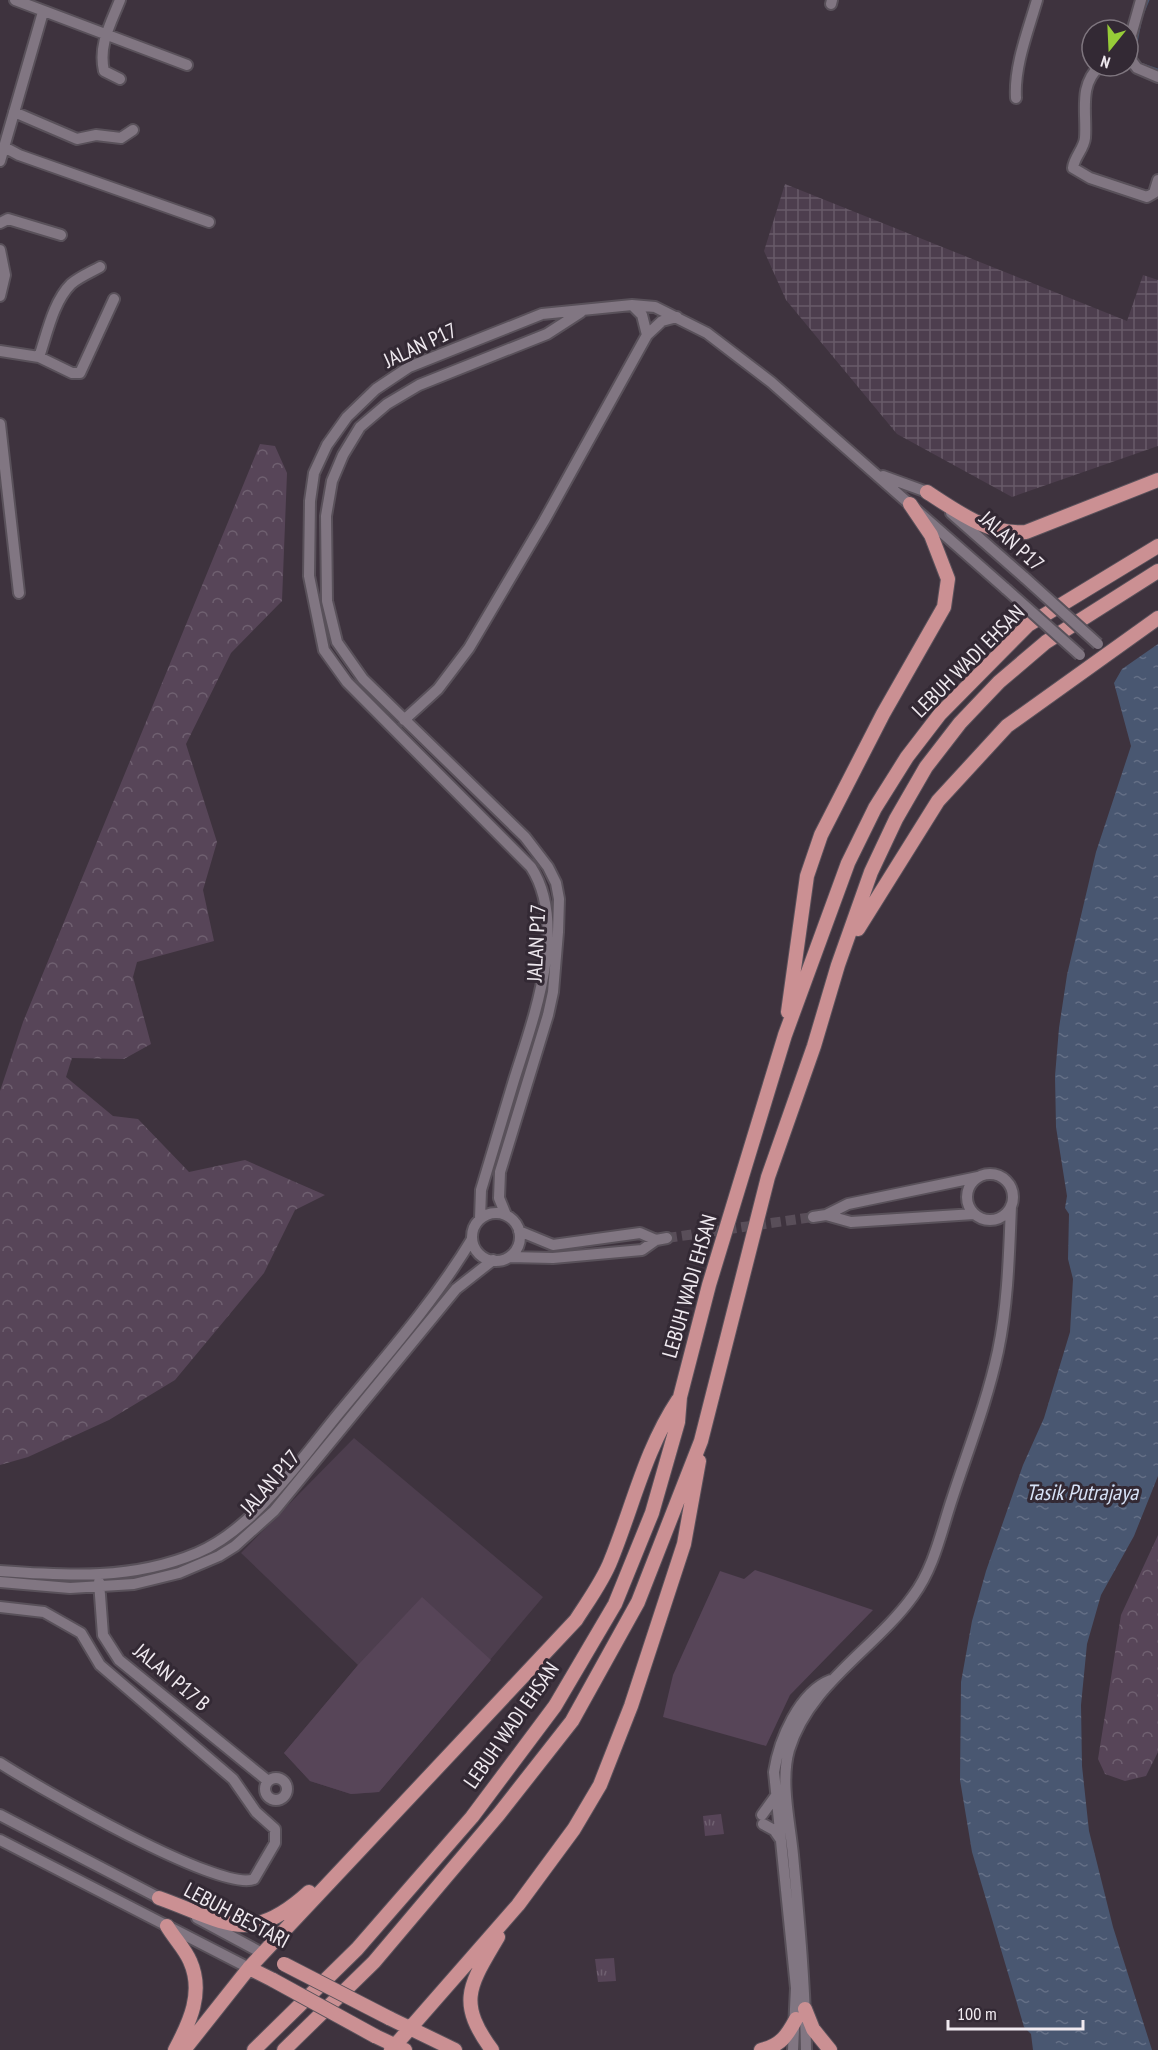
<svg xmlns="http://www.w3.org/2000/svg" width="1158" height="2050" viewBox="0 0 1158 2050" font-family="'PT Sans Narrow',sans-serif">
<style>
.built{fill:#4d3e4e}
.industrial{fill:url(#industrial-grid)}
.forest{fill:url(#forest-crowns)}
.park{fill:url(#park-tufts)}
.pitch{fill:#574558}
.water{fill:url(#water-ripples)}
.lines{fill:none;stroke-linecap:round;stroke-linejoin:round}
.stream{stroke:#495771;stroke-width:3}
.minor-tunnel{stroke:#594e59;stroke-width:10;stroke-dasharray:10 5;stroke-linecap:butt}
.minor-casing{stroke:#59515a;stroke-width:14}
.major-casing{stroke:#59515a;stroke-width:16}
.minor{stroke:#817682;stroke-width:10}
.major{stroke:#cb9093;stroke-width:14}
.minor-bridge-casing{stroke:#59515a;stroke-width:14;stroke-linecap:butt}
.major-bridge-casing{stroke:#59515a;stroke-width:16;stroke-linecap:butt}
.minor-bridge{stroke:#817682;stroke-width:10}
.major-bridge{stroke:#cb9093;stroke-width:14}
.labels{text-anchor:middle;dominant-baseline:central;stroke-width:6;stroke-linejoin:round;paint-order:stroke}
.street-label{font-size:21px;fill:#f0eaf0;stroke:#332934}
.water-label{font-size:22px;font-style:italic;fill:#d6e1f6;stroke:#332934}
</style>
<defs>
<pattern id="industrial-grid" width="8" height="8" patternUnits="userSpaceOnUse" patternTransform="scale(1.5)"><rect width="8" height="8" fill="#4d3e4e"/><path d="M0 4h8M4 0v8" fill="none" stroke="#675a68"/></pattern>
<pattern id="forest-crowns" width="20" height="18" patternUnits="userSpaceOnUse" patternTransform="scale(1.5)"><rect width="20" height="18" fill="#574558"/><path d="M2 6a3 3 0 1 1 6 0M12 15a3 3 0 1 1 6 0" fill="none" stroke="#6f6070"/></pattern>
<pattern id="park-tufts" width="24" height="20" patternUnits="userSpaceOnUse" patternTransform="scale(1.5)"><rect width="24" height="20" fill="#574558"/><path d="M3 7l-1-3M5 7V3M7 7l1-3M15 17l-1-3M17 17v-4M19 17l1-3" fill="none" stroke="#6f6070"/></pattern>
<pattern id="water-ripples" width="26" height="14" patternUnits="userSpaceOnUse" patternTransform="scale(1.5)"><rect width="26" height="14" fill="#495771"/><path d="M2 4q2-2 4 0t4 0M15 11q2-2 4 0t4 0" fill="none" stroke="#646f86"/></pattern>
</defs>
<rect width="100%" height="100%" fill="#3e333e"/>
<path class="built" d="M354 1438 543 1597 379 1792 351 1794 310 1781 284 1753 358 1665 241 1553Z"/>
<path class="industrial" d="M785 184 1127 321 1143 275 1158 280V446L1012 497 897 434 786 300 764 251Z"/>
<path class="forest" d="M260 444 275 446 287 473 282 601 231 653 186 744 217 842 203 890 214 941 137 962 133 977 151 1044 124 1059 72 1058 66 1077 113 1116 138 1119 189 1172 245 1160 325 1195 295 1210 264 1273 175 1380 109 1420 28 1457 0 1465V1091L23 1022Z
M1158 1535V1752L1146 1776 1125 1781 1105 1774 1098 1759 1121 1615Z"/>
<path class="park" d="M721 1814 724 1834 705 1836 703 1816Z
M614 1958 616 1981 598 1982 595 1959Z"/>
<path class="pitch" d="M755 1570 873 1610 790 1695 766 1746 663 1717 673 1675 720 1571 744 1579Z
M422 1597 491 1660 379 1792 351 1794 310 1781 284 1753 358 1665Z"/>
<path class="water" d="M1158 644V1476L1134 1536 1101 1595 1087 1644 1081 1705 1082 1766 1089 1831 1113 1927 1152 2050H1033L1031 2034 1024 2027 972 1852 960 1780 961 1682 972 1621 986 1571 1023 1465 1044 1418 1070 1332 1073 1279 1068 1259 1069 1214 1065 1208 1067 1196 1056 1127 1055 1076 1059 1028 1067 975 1096 852 1131 746 1114 683 1122 669Z"/>
<g class="lines">
<path class="stream" d="M1133 58 1141 17 1148 0
M1140 64 1158 70"/>
<path class="minor-tunnel" d="M667 1238 813 1217"/>
<defs>
<path id="minor" d="M15 0 187 65
M120 0C111 23 98 45 104 71L120 79
M831 4 832 0
M1128 46 1141 0
M1128 56 1137 68 1158 77
M1100 66C1078 85 1087 113 1085 138 1084 149 1074 157 1073 168L1090 178 1147 197 1154 193 1158 180
M1016 98C1014 66 1028 31 1037 0
M14 112 77 139 96 135 121 138 133 130
M4 147 19 155 209 222
M0 161 43 12
M0 223 8 219 61 235
M0 250 5 275 0 296
M632 305 642 315 647 335
M0 351 39 357 72 373H80L114 299
M39 357C47 334 53 302 71 284 79 277 91 272 100 267
M0 424 19 593
M883 476 927 492 932 496
M951 513 1025 578
M404 720 438 689 469 648 544 521 647 335 662 321 677 317
M967 1197a23 23 0 1 1 46 0a23 23 0 1 1-46 0Z
M472 1237a24 24 0 1 1 48 0a24 24 0 1 1-48 0Z
M506 1215 499 1198 500 1172 548 1015 553 992 558 932 559 899 556 883 548 867 525 837 363 679 337 642 327 601 326 516 332 481 343 455 360 427 387 404 419 385 547 334 581 312
M826 1215 851 1222 974 1214
M813 1217 826 1215 848 1204 978 1177
M480 1219 481 1190C492 1153 503 1117 514 1080 533 1019 569 926 531 867L347 682 324 650 309 576 310 501 314 473 327 445 347 417 376 389 409 367 542 314 632 305 655 307 707 333 771 382 1006 589
M519 1231 553 1245 640 1233 656 1240
M510 1257 553 1258 642 1250 656 1240 667 1238
M0 1571C68 1576 133 1580 197 1553 254 1529 301 1459 339 1413 386 1356 434 1302 472 1239
M0 1582 70 1588 134 1584 179 1573 219 1556 235 1546 274 1511 456 1289 493 1260
M99 1582 103 1635 119 1660 268 1781
M0 1607 44 1612 81 1633 100 1665 233 1779 256 1812 275 1829V1843L254 1879C222 1894 34 1785 0 1763
M265 1789a11 11 0 1 1 22 0a11 11 0 1 1-22 0Z
M0 1815 165 1901
M762 1815 775 1797
M763 1824 774 1830 781 1840
M0 1840 249 1968
M197 1918 262 1953
M793 2050 796 1988 774 1772C779 1740 799 1692 831 1680
M806 2050C805 1984 799 1920 793 1855 790 1823 780 1782 789 1750 809 1684 875 1649 913 1596 934 1568 941 1532 952 1499 968 1450 987 1402 998 1351 1008 1303 1009 1255 1011 1206"/>
<path id="major" d="M927 492C958 512 988 535 1026 532L1158 480
M858 929 938 801 1007 726 1158 618
M788 1012 807 876 821 835 883 714 944 607 948 579 931 535 910 504
M159 1898C226 1922 249 1947 309 1892
M167 1926C174 1938 185 1949 190 1961 204 1992 190 2022 175 2050
M249 1968 273 1980
M805 2009 813 2029 830 2050
M389 2018 455 2050
M375 2036 405 2050
M184 2050 249 1968 576 1620C588 1601 603 1581 611 1560 633 1506 645 1450 678 1400
M254 2050 357 1949 472 1817 555 1706 615 1604 652 1513 678 1422 680 1397 709 1285 785 1035 848 863 875 808 907 757 940 714 1028 625 1158 546
M284 2050 374 1962 499 1814 572 1721 638 1602 701 1441 768 1177 814 1046 838 965 871 872 896 819 926 767 960 723 999 682 1046 642 1158 571
M391 2050 518 1905 574 1829 600 1785 631 1706 684 1544 699 1461
M492 2050C456 2001 470 1985 498 1937
M761 2050C780 2046 787 2036 796 2019"/>
</defs>
<use href="#minor" class="minor-casing"/>
<use href="#major" class="major-casing"/>
<use href="#minor" class="minor"/>
<use href="#major" class="major"/>
<defs>
<path id="minor-bridge" d="M1025 578 1098 644
M1006 589 1080 655"/>
<path id="major-bridge" d="M284 1964 389 2018
M273 1980 375 2036"/>
</defs>
<use href="#minor-bridge" class="minor-bridge-casing"/>
<use href="#major-bridge" class="major-bridge-casing"/>
<use href="#minor-bridge" class="minor-bridge"/>
<use href="#major-bridge" class="major-bridge"/>
</g>
<g class="labels">
<g class="street-label">
<text transform="translate(420 345) rotate(-25)">JALAN P17</text>
<text transform="translate(1012 541) rotate(42)">JALAN P17</text>
<text transform="translate(968 661) rotate(-45)">LEBUH WADI EHSAN</text>
<text transform="translate(536 943) rotate(-87)">JALAN P17</text>
<text transform="translate(689 1286) rotate(-74)">LEBUH WADI EHSAN</text>
<text transform="translate(270 1482) rotate(-49)">JALAN P17</text>
<text transform="translate(172 1677) rotate(40)">JALAN P17 B</text>
<text transform="translate(511 1725) rotate(-55)">LEBUH WADI EHSAN</text>
<text transform="translate(237 1915) rotate(28)">LEBUH BESTARI</text>
</g>
<g class="water-label">
<text x="1082" y="1492">Tasik Putrajaya</text>
</g>
</g>
<g transform="translate(1110 48) rotate(198)"><circle r="28" fill="#332934" stroke="#7f767f" stroke-width="1.5"/>
<path d="M0-4.5L10 22L0 15L-10 22Z" fill="#97cc38"/>
<text y="-9" font-size="16" font-weight="bold" text-anchor="middle" fill="#f0eaf0">N</text>
</g>
<path d="M948 2020v9h135v-9" fill="none" stroke="#f0eaf0" stroke-width="3"/>
<text x="957" y="2020" font-size="18" fill="#f0eaf0" stroke="#332934" stroke-width="4.5" paint-order="stroke">100 m</text>
</svg>
